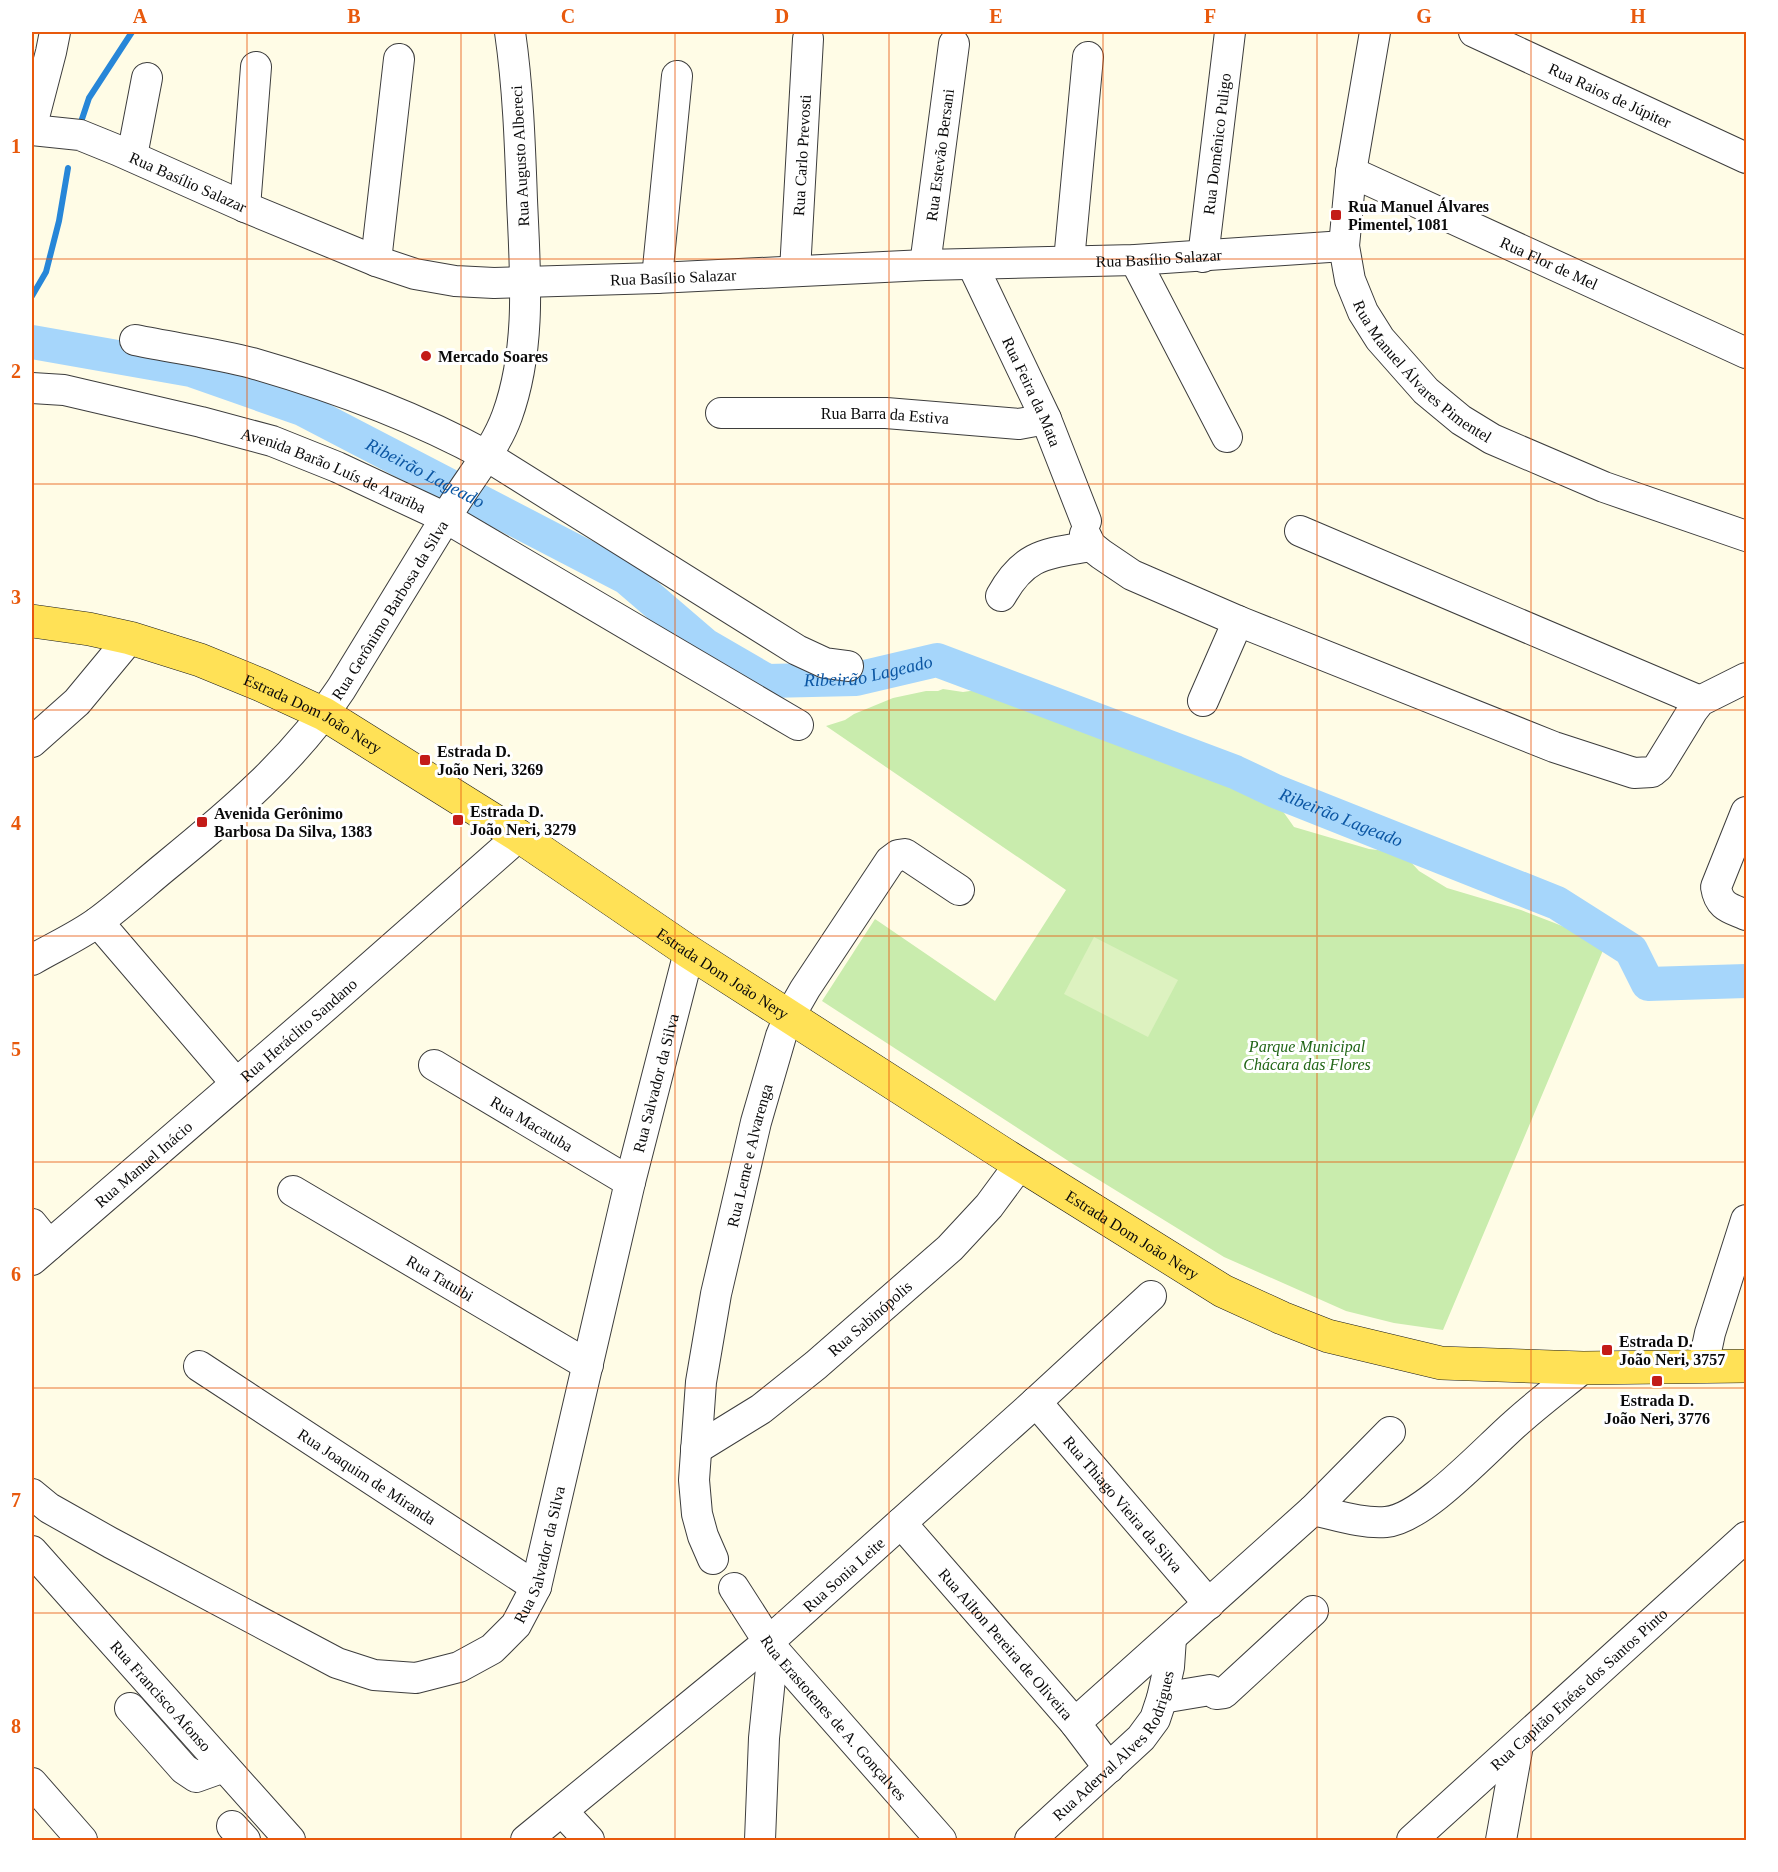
<svg xmlns="http://www.w3.org/2000/svg" width="1778" height="1872" viewBox="0 0 1778 1872" font-family="'Times New Roman',serif">
<style>
.green{fill:#c9ecad}
.pitch{fill:#ddf2c0}
.lines{fill:none;stroke-linecap:round;stroke-linejoin:round}
.stream{stroke:#2786d8;stroke-width:6}
.river{stroke:#a6d6fb;stroke-width:34}
.minor-casing{stroke:#3d3d3d;stroke-width:32}
.major-casing{stroke:#1b1b1b;stroke-width:34}
.minor{stroke:#fff;stroke-width:30}
.major{stroke:#ffe156;stroke-width:33}
.grid{fill:none;stroke:#e8590c;stroke-width:1.5;stroke-opacity:0.55}
.poi-dot{fill:#c31b18;stroke:#fff;stroke-width:2}
.labels{text-anchor:middle;dominant-baseline:central;stroke-width:6;stroke-linejoin:round;paint-order:stroke}
.street-label{font-size:16px;fill:#0a0a0a;stroke:#fff}
.poi-label{font-size:16px;font-weight:bold;fill:#0a0a0a;stroke:#fff;text-anchor:start}
.park-label{font-size:16px;font-style:italic;fill:#216516;stroke:#fff}
.water-label{font-size:18px;font-style:italic;fill:#0b56a3;stroke:#fff}
.neatline{fill:none;stroke:#e8590c;stroke-width:2}
.grid-label{font-size:20px;text-anchor:middle;font-weight:bold;fill:#e8590c}
</style>
<rect width="100%" height="100%" fill="#fffce6"/>
<path class="green" d="M943 689 963 692 984 689 1003 693 1033 703 1065 721 1098 734H1105L1121 745 1145 751 1190 769 1229 772 1255 789 1276 792 1282 810 1294 827 1369 849 1394 852 1408 859 1419 871 1447 888 1521 910 1552 922 1582 934 1604 948 1443 1330 1394 1323 1346 1311 1224 1257 1073 1164 822 1001 875 919 995 1001 1066 890 826 726 845 720 854 714 893 698 926 691H938Z"/>
<path class="pitch" d="M1094 937 1178 980 1148 1037 1064 994Z"/>
<g class="lines">
<path class="stream" d="M79 128 89 98 132 32
M32 296 46 272 59 221 68 168"/>
<path class="river" id="s1" d="M32 342 191 370 302 409 627 578 705 645 767 681 856 679 937 660 1235 772 1275 791 1557 903 1631 950 1648 984 1746 981"/>
<defs>
<g id="minor">
<path id="s2" d="M1375 32 1351 172 1344 246 1350 280 1363 312 1380 339 1426 391 1461 420 1492 439 1604 487 1746 536"/>
<path id="s3" d="M1474 32 1746 158"/>
<path d="M32 125 51 52 55 32"/>
<path id="s4" d="M32 130 80 135 117 150 245 207 376 261 415 274 455 281 494 283 657 278 925 265 1135 260 1344 246"/>
<path d="M132 156 147 78"/>
<path id="s5" d="M1351 172 1746 353"/>
<path d="M245 207 256 67"/>
<path id="s6" d="M1203 257 1230 32"/>
<path d="M1135 260 1227 437"/>
<path d="M376 261 399 59"/>
<path d="M1069 261 1088 57"/>
<path id="s7" d="M972 264 1046 419 1086 521"/>
<path id="s8" d="M925 265 954 44"/>
<path id="s9" d="M795 271 808 39"/>
<path d="M657 278 677 76"/>
<path d="M135 340C173 348 214 353 252 363 332 386 414 416 487 456L797 650 825 663 848 666"/>
<path id="s10" d="M32 388 64 390 201 422 272 441 337 467 446 518 798 725"/>
<path id="s11" d="M721 413H886L1019 424 1046 419"/>
<path d="M1300 531 1700 701"/>
<path d="M1085 534 1091 546 1101 554 1132 575 1238 621 1554 747 1634 773 1652 772 1658 767 1693 710 1700 701 1746 678"/>
<path d="M1001 596C1025 553 1046 554 1091 546"/>
<path d="M1203 701 1238 621"/>
<path d="M32 742 77 702 130 638"/>
<path d="M1746 812 1716 887C1719 907 1730 908 1746 915"/>
<path d="M98 922 235 1082"/>
<path id="s12" d="M32 960C54 947 79 936 99 921 122 904 144 884 166 866 231 813 295 759 341 689 379 628 416 567 453 506 471 476 495 449 507 416 532 347 525 271 522 200 520 144 518 87 510 32"/>
<path id="s13" d="M434 1065 630 1182"/>
<path id="s14" d="M293 1191 588 1365"/>
<path d="M32 1224 49 1245"/>
<path id="s15" d="M32 1260 318 1013 519 836"/>
<path id="s16" d="M199 1366 536 1587"/>
<path d="M1703 1366 1710 1333 1746 1220"/>
<path id="s17" d="M1036 1402 1209 1604"/>
<path id="s18" d="M696 1449 761 1409 816 1365 950 1248 989 1206 1020 1164"/>
<path id="s19" d="M32 1494 49 1508 111 1543 337 1663 374 1675 416 1678 459 1667 492 1649 516 1625 536 1587 630 1182 689 952"/>
<path d="M1313 1510C1336 1515 1362 1524 1386 1522 1423 1519 1486 1449 1516 1423 1537 1404 1561 1386 1583 1368"/>
<path id="s20" d="M901 1523 1075 1723 1109 1768"/>
<path id="s21" d="M32 1551 290 1840"/>
<path id="s22" d="M713 1559 703 1536 697 1514 694 1480 701 1382 716 1294 756 1122 781 1036 789 1017 805 989 890 861 898 855 905 854 959 890"/>
<path id="s23" d="M734 1588 773 1649 941 1840"/>
<path d="M1162 1698 1210 1690 1216 1694 1224 1693 1313 1611"/>
<path d="M130 1708 184 1769 196 1777 224 1767"/>
<path d="M1075 1723 1313 1510 1390 1432"/>
<path d="M32 1783 82 1840"/>
<path d="M562 1811 589 1840"/>
<path d="M232 1826 245 1840"/>
<path id="s24" d="M526 1840 768 1642 1036 1402 1151 1296"/>
<path d="M760 1840 764 1738 773 1649"/>
<path id="s25" d="M1030 1840 1141 1738 1155 1719 1162 1698 1169 1667 1171 1638"/>
<path id="s26" d="M1412 1840 1746 1537"/>
<path d="M1501 1840 1518 1745"/>
</g>
<g id="major">
<path id="s27" d="M32 621 89 629 130 638 200 660 261 685 324 714 519 836 689 952 1005 1155 1223 1291 1282 1318 1328 1336 1441 1363 1583 1368 1746 1366"/>
</g>
</defs>
<use href="#minor" class="minor-casing"/>
<use href="#major" class="major-casing"/>
<use href="#minor" class="minor"/>
<use href="#major" class="major"/>
</g>
<path class="grid" d="M247 32V1840M461 32V1840M675 32V1840M889 32V1840M1103 32V1840M1317 32V1840M1531 32V1840M32 259H1746M32 484H1746M32 710H1746M32 936H1746M32 1162H1746M32 1388H1746M32 1613H1746"/>
<g class="poi-dot">
<rect x="1330" y="209" width="12" height="12" rx="3"/>
<circle cx="426" cy="356" r="6"/>
<rect x="419" y="754" width="12" height="12" rx="3"/>
<rect x="452" y="814" width="12" height="12" rx="3"/>
<rect x="196" y="816" width="12" height="12" rx="3"/>
<rect x="1601" y="1344" width="12" height="12" rx="3"/>
<rect x="1651" y="1375" width="12" height="12" rx="3"/>
</g>
<g class="labels">
<g class="street-label">
<text stroke="none"><textPath href="#s3" startOffset="150">Rua Raios de Júpiter</textPath></text>
<text stroke="none"><textPath href="#s6" startOffset="114">Rua Domênico Puligo</textPath></text>
<text stroke="none"><textPath href="#s9" startOffset="116">Rua Carlo Prevosti</textPath></text>
<text stroke="none"><textPath href="#s8" startOffset="111">Rua Estevão Bersani</textPath></text>
<text transform="translate(520 156) rotate(-93)">Rua Augusto Albereci</text>
<text stroke="none"><textPath href="#s4" startOffset="166">Rua Basílio Salazar</textPath></text>
<text stroke="none"><textPath href="#s4" startOffset="1156">Rua Basílio Salazar</textPath></text>
<text stroke="none"><textPath href="#s5" startOffset="218">Rua Flor de Mel</textPath></text>
<text stroke="none"><textPath href="#s4" startOffset="670">Rua Basílio Salazar</textPath></text>
<text stroke="none"><textPath href="#s2" startOffset="370">Rua Manuel Álvares Pimentel</textPath></text>
<text stroke="none"><textPath href="#s7" startOffset="141">Rua Feira da Mata</textPath></text>
<text stroke="none"><textPath href="#s11" startOffset="164">Rua Barra da Estiva</textPath></text>
<text stroke="none"><textPath href="#s10" startOffset="314">Avenida Barão Luís de Arariba</textPath></text>
<text stroke="none"><textPath href="#s12" startOffset="507">Rua Gerônimo Barbosa da Silva</textPath></text>
<text stroke="none"><textPath href="#s27" startOffset="298">Estrada Dom João Nery</textPath></text>
<text stroke="none"><textPath href="#s27" startOffset="784">Estrada Dom João Nery</textPath></text>
<text stroke="none"><textPath href="#s15" startOffset="352">Rua Heráclito Sandano</textPath></text>
<text stroke="none"><textPath href="#s19" startOffset="1107">Rua Salvador da Silva</textPath></text>
<text stroke="none"><textPath href="#s13" startOffset="114">Rua Macatuba</textPath></text>
<text stroke="none"><textPath href="#s22" startOffset="412">Rua Leme e Alvarenga</textPath></text>
<text stroke="none"><textPath href="#s15" startOffset="147">Rua Manuel Inácio</textPath></text>
<text stroke="none"><textPath href="#s27" startOffset="1270">Estrada Dom João Nery</textPath></text>
<text stroke="none"><textPath href="#s14" startOffset="171">Rua Tatuibi</textPath></text>
<text stroke="none"><textPath href="#s18" startOffset="218">Rua Sabinópolis</textPath></text>
<text stroke="none"><textPath href="#s16" startOffset="201">Rua Joaquim de Miranda</textPath></text>
<text stroke="none"><textPath href="#s17" startOffset="134">Rua Thiago Vieira da Silva</textPath></text>
<text stroke="none"><textPath href="#s19" startOffset="621">Rua Salvador da Silva</textPath></text>
<text stroke="none"><textPath href="#s24" startOffset="414">Rua Sonia Leite</textPath></text>
<text stroke="none"><textPath href="#s20" startOffset="160">Rua Ailton Pereira de Oliveira</textPath></text>
<text stroke="none"><textPath href="#s26" startOffset="225">Rua Capitão Enéas dos Santos Pinto</textPath></text>
<text stroke="none"><textPath href="#s21" startOffset="194">Rua Francisco Afonso</textPath></text>
<text stroke="none"><textPath href="#s23" startOffset="164">Rua Erastotenes de A. Gonçalves</textPath></text>
<text stroke="none"><textPath href="#s25" startOffset="129">Rua Aderval Alves Rodrigues</textPath></text>
</g>
<g class="poi-label">
<text x="1348" y="206">Rua Manuel Álvares<tspan x="1348" dy="18">Pimentel, 1081</tspan></text>
<text x="438" y="356">Mercado Soares</text>
<text x="437" y="751">Estrada D.<tspan x="437" dy="18">João Neri, 3269</tspan></text>
<text x="470" y="811">Estrada D.<tspan x="470" dy="18">João Neri, 3279</tspan></text>
<text x="214" y="813">Avenida Gerônimo<tspan x="214" dy="18">Barbosa Da Silva, 1383</tspan></text>
<text x="1619" y="1341">Estrada D.<tspan x="1619" dy="18">João Neri, 3757</tspan></text>
<text x="1657" y="1400" text-anchor="middle">Estrada D.<tspan x="1657" dy="18">João Neri, 3776</tspan></text>
</g>
<g class="park-label">
<text x="1307" y="1046">Parque Municipal<tspan x="1307" dy="18">Chácara das Flores</tspan></text>
</g>
<g class="water-label">
<text stroke="none"><textPath href="#s1" startOffset="418">Ribeirão Lageado</textPath></text>
<text stroke="none"><textPath href="#s1" startOffset="922">Ribeirão Lageado</textPath></text>
<text stroke="none"><textPath href="#s1" startOffset="1426">Ribeirão Lageado</textPath></text>
</g>
</g>
<rect width="1778" height="1872" fill="none" stroke="#ffffff" stroke-width="66"/>
<rect x="33" y="33" width="1712" height="1806" class="neatline"/>
<g class="grid-label">
<text x="140" y="23">A</text>
<text x="354" y="23">B</text>
<text x="568" y="23">C</text>
<text x="782" y="23">D</text>
<text x="996" y="23">E</text>
<text x="1210" y="23">F</text>
<text x="1424" y="23">G</text>
<text x="1638" y="23">H</text>
<text x="16" y="153">1</text>
<text x="16" y="378">2</text>
<text x="16" y="604">3</text>
<text x="16" y="830">4</text>
<text x="16" y="1056">5</text>
<text x="16" y="1281">6</text>
<text x="16" y="1507">7</text>
<text x="16" y="1733">8</text>
</g>
</svg>
